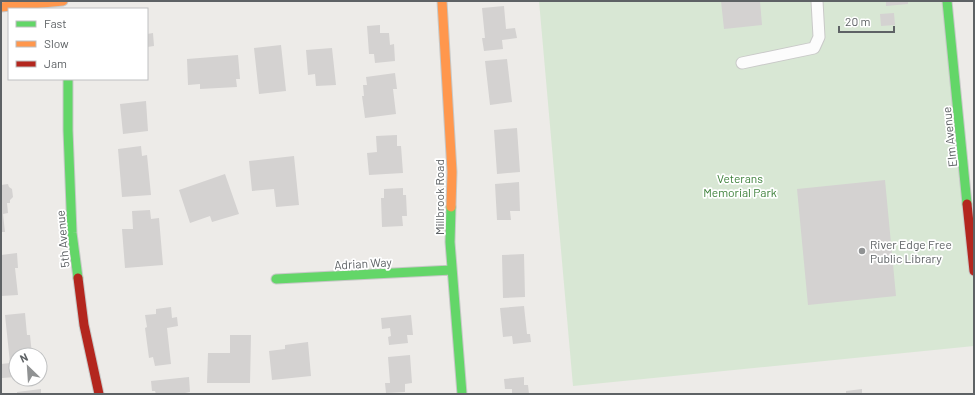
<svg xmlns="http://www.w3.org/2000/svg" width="975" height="395" viewBox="0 0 975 395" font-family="Barlow,sans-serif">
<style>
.green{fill:#d8e7d4}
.building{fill:#d4d2d1}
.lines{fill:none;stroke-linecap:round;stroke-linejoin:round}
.lane-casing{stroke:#c9c9c8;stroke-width:13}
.fast-casing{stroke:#c7c8c7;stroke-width:11}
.slow-casing{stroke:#c7c8c7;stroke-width:11}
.jam-casing{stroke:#c7c8c7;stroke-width:11}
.lane{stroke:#fcfcfc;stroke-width:11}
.fast{stroke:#63d668;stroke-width:9}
.slow{stroke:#ff974d;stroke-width:9}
.jam{stroke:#b3261e;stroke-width:9}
.poi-dot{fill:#909293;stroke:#fff;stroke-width:1.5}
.labels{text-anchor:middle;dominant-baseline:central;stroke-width:3.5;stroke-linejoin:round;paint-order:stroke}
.street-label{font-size:12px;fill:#5e6265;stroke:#fff}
.park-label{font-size:12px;fill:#3d803a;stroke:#fff}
.poi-label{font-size:12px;fill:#5e6265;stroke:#fff;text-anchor:start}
</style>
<rect width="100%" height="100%" fill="#edebe8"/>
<path class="green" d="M539 1H945L974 283V346L573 386Z"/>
<path class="building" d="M721 1H760L762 25 724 29Z
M886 1H908V4L886 6Z
M504 6 506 29 515 28 517 38 502 40 503 49 484 51 482 38H485L482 8Z
M894 13 895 25 881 26 880 14Z
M380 25V33H389L390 45 394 44 395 61 375 63 374 54H369L367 26Z
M153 33 154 46 147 47V34Z
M281 45 286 91 259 94 254 48Z
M332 48 336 85 316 86 315 74 308 75 306 50Z
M238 55 240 79H236L237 87 200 89V84L188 85 187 59Z
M507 59 512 102 490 105 485 61Z
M395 73 397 89H393L396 114 365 118 362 96H364L363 85H367L366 77Z
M146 101 148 131 123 134 120 104Z
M517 128 520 172 497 174 494 130Z
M397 135V146H401L403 173 369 175 367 153 377 152 376 136Z
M141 146 142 156 147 155 151 195 122 197 118 149Z
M294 156 299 205 276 207 274 189 252 191 249 161Z
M225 174 239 214 212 222 210 216 190 223 179 190Z
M885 180 896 296 808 305 797 189Z
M519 182 520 211H510L511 220H497L495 184Z
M8 184 9 187 12 189 13 197 10 200V203H7L8 213 3 214 5 232H1V185Z
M403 188V195H406L407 216H402L403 226 382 227 381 198H384V189Z
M150 210 151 219 159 218 163 265 125 268 122 229H133L132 211Z
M17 253 18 268H15L18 295 1 296V255Z
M524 254 525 297 503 298 502 255Z
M524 306 527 334H530L531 342 513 344 512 336 503 337 500 308Z
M171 307 172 318 177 317 178 326 167 328 171 364 155 366 153 357 149 358 145 328 147 327 145 315 156 314V309Z
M25 313 27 335H30L32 355H16V377L2 378 1 364 10 363 5 315Z
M411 315 413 335H407L408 343 389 345 388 337 391 336 390 328 382 329 381 318Z
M230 335H251L250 383H207L208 353H230Z
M308 342 311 376 272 380 269 351 285 349V345Z
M410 355 412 383 405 384V392L386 393 385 383H390L388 357Z
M189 377 190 392 180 394H156L155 391H152L151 381Z
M524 377V385H528L529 394H512V389H505L504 379Z
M41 389V394H17V392Z
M862 389V394H846V391Z"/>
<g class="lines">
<defs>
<path id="lane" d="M742 63 814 48 819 37 817 1"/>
<path id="fast" d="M947 1 967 204
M68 79V130L72 233 78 278
M451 207 450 242 462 394
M276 279 452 270"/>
<path id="slow" d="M442 1 452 172 451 207
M1 7 63 1"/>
<path id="jam" d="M967 204 974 271
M78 278 84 325 99 394"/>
</defs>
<use href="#lane" class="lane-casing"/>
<use href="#fast" class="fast-casing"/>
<use href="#slow" class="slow-casing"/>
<use href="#jam" class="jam-casing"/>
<use href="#lane" class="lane"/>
<use href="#fast" class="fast"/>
<use href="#slow" class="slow"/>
<use href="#jam" class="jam"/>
</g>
<circle class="poi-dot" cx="862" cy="251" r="4"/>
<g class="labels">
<g class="street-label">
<text transform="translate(949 137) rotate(-96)">Elm Avenue</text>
<text transform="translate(439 197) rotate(-90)">Millbrook Road</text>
<text transform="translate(62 239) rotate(-95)">5th Avenue</text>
<text transform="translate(363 263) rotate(-3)">Adrian Way</text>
</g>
<g class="park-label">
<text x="740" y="178">Veterans<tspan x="740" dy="14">Memorial Park</tspan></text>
</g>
<g class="poi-label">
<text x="870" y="244">River Edge Free<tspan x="870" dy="14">Public Library</tspan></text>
</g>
</g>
<rect width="975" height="395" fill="none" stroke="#5e6265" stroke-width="4"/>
<rect x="8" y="8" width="140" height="72" fill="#ffffff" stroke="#bfc0c1"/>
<rect x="16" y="21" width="20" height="6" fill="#63d668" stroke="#bfc0c1"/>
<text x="44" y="28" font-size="12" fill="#5e6265">Fast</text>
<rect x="16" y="41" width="20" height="6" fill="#ff974d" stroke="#bfc0c1"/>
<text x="44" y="48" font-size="12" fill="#5e6265">Slow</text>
<rect x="16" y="61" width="20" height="6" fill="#b3261e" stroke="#bfc0c1"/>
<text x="44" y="68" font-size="12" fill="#5e6265">Jam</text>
<g transform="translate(28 367) rotate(335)"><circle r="19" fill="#ffffff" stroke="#bfc0c1"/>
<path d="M0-3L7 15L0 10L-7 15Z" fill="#909293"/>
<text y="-6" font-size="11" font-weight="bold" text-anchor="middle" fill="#5e6265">N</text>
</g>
<path d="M839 26v6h55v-6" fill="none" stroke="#5e6265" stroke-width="2"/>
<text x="845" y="26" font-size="12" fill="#5e6265" stroke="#ffffff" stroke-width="3" paint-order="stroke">20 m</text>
</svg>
